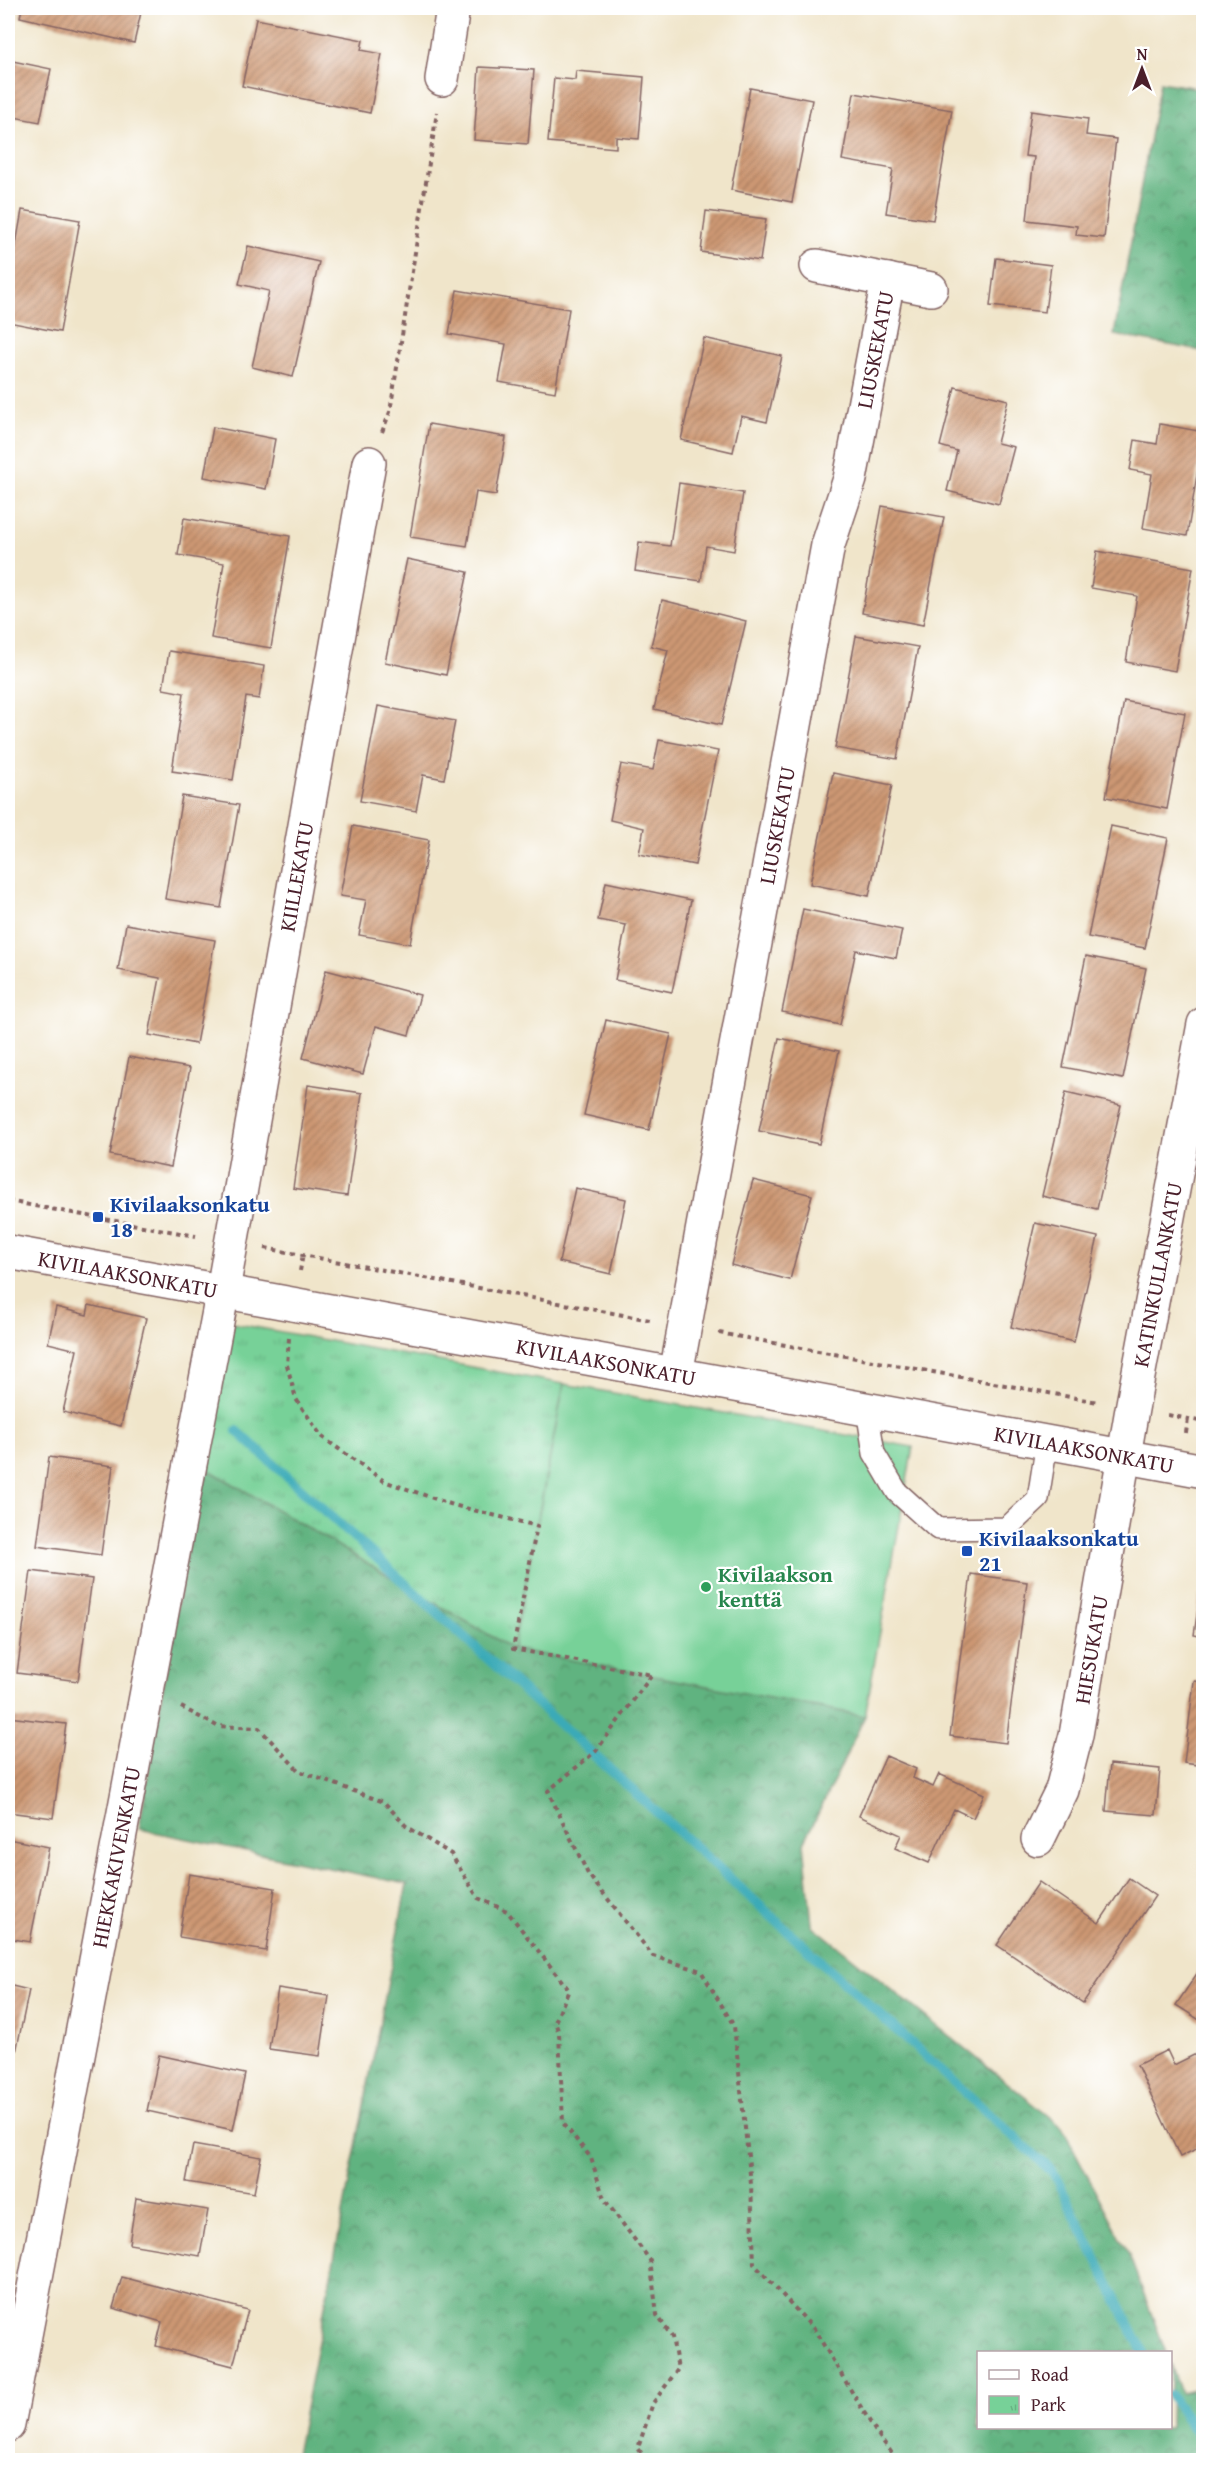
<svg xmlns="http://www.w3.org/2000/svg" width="1211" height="2468" viewBox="0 0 1211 2468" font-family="'Gentium Book Plus',serif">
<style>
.forest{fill:url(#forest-crowns);stroke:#566956;stroke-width:1.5}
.park{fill:url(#park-tufts);stroke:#607862;stroke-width:1.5}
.pitch{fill:#77d198;stroke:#607862;stroke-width:1.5}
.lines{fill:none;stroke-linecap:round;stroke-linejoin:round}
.stream{stroke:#3aaab7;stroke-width:10}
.building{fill:url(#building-hatch)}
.lane-casing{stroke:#846463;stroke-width:24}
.street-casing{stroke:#846463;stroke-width:36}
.secondary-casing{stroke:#846463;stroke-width:36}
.path{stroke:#846463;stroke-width:4;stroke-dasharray:4.5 4.5;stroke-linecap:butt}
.lane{stroke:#fff;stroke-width:21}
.street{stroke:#fff;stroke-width:33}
.secondary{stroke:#fff;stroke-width:33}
.transit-dot{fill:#1a4fb4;stroke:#fff;stroke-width:2}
.leisure-dot{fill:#2e9e5b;stroke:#fff;stroke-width:2}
.labels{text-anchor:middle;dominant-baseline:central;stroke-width:4.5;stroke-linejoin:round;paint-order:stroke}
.street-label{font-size:22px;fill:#4a1f2b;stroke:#fff}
.transit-label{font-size:22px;font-weight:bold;fill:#164399;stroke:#fff;text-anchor:start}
.leisure-label{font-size:22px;font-weight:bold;fill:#27864d;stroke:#fff;text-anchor:start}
</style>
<defs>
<pattern id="forest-crowns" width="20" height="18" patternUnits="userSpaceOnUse" patternTransform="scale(1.5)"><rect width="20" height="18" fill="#61b380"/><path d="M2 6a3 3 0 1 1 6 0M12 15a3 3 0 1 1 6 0" fill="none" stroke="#529169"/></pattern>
<pattern id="park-tufts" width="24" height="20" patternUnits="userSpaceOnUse" patternTransform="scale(1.5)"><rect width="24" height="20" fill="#77d198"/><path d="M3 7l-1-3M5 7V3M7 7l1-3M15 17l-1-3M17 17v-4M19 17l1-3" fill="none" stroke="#68b383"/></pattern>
<pattern id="building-hatch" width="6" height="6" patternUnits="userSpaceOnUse" patternTransform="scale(1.5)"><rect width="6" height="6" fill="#cd9873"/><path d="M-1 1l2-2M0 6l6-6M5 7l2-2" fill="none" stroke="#a87b5f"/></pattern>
</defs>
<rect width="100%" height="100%" fill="#fff"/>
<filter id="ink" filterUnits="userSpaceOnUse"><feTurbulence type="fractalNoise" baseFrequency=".0167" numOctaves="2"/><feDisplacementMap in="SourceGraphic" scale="12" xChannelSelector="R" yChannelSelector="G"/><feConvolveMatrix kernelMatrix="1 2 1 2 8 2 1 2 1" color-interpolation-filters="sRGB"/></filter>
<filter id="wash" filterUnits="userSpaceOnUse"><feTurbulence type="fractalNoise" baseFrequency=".008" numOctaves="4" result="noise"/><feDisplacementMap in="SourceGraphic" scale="24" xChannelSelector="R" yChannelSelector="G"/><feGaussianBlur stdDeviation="1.35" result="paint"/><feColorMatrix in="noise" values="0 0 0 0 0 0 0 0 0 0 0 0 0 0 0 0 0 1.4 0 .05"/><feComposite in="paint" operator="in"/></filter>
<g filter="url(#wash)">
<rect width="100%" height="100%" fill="#f0e5ca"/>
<path class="forest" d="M1160 82 1203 89V351L1114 335Z
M201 1465 513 1649 865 1716 804 1843 812 1925 1062 2127 1129 2255 1166 2352H978V2428H1170L1171 2365 1181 2393 1203 2388V2460H295L407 1884 139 1829Z"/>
<path class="park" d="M227 1322 564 1384 513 1649 201 1465Z"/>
<path class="pitch" d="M564 1384 913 1447 865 1716 513 1649Z"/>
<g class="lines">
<path class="stream" d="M237 1431 1053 2172 1143 2352
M1170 2395 1204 2443"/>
</g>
<g id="blocks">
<path class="building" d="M22 8H142L134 43 20 17Z
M256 19 363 40 361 50 382 54 370 113 242 86Z
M8 60 51 69 40 122 8 116Z
M479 67 534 70 528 144 474 140Z
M576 71 644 77 639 139 616 137V148L548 142 554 78 575 80Z
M750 88 812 100 792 202 731 190Z
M854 93 952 110 933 220 886 213 893 169 842 160Z
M1031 111 1088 119 1086 135 1116 139 1104 238 1076 235 1077 226 1027 220 1034 157 1025 156Z
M22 210 80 220 60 332 8 322V291Z
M706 211 766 219 760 261 701 252Z
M248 246 319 262 293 377 252 367 269 291 239 284Z
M996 258 1051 265 1045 312 990 306Z
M457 290 569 309 555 392 499 382 506 344 449 334Z
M704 338 782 356 767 422 741 416 733 452 681 440Z
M955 387 1008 400 997 443 1014 447 999 504 947 491 957 451 940 446Z
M429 424 506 437 496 495 476 492 467 546 410 537Z
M1160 424 1204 432 1187 536 1143 528 1152 474 1130 470 1135 440 1157 444Z
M213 427 275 439 266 489 204 477Z
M679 483 743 493 734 551 706 546 701 581 635 571 639 542 670 546Z
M882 506 944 517 923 625 862 613Z
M184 518 290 536 271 648 211 638 224 563 178 555Z
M1097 551 1193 568 1175 671 1126 662 1137 596 1091 588Z
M407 559 468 572 446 675 385 662Z
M662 600 746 621 721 725 654 709 668 650 651 646Z
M856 636 918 647 897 759 835 748Z
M169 651 264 666 259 699 246 697 233 780 172 771 184 693 163 689Z
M1124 701 1185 713 1167 809 1106 797Z
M378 706 455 721 444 779 423 775 416 811 360 801Z
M659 740 718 751 695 865 639 854 644 828 610 820 621 764 653 770Z
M833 773 892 785 869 896 810 884Z
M182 796 239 805 221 908 165 899Z
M353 826 429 840 410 944 359 935 366 900 340 896Z
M1111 826 1168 838 1145 948 1088 937Z
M606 882 691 900 672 992 615 980 626 925 598 920Z
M803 909 902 930 896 958 856 950 840 1025 782 1012Z
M126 924 215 940 196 1044 149 1035 160 978 118 970Z
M1086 956 1146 968 1123 1079 1063 1067Z
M326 970 420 995 409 1035 376 1026 363 1074 303 1058Z
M606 1020 671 1034 649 1130 584 1115Z
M779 1038 839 1051 819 1144 759 1131Z
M129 1057 190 1068 171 1167 110 1155Z
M308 1085 362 1093 347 1196 293 1188Z
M1066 1092 1121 1105 1097 1209 1042 1196Z
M753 1180 812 1195 790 1280 731 1265Z
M575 1188 626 1199 611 1274 559 1262Z
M1035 1223 1098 1237 1074 1342 1011 1327Z
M89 1305 146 1318 121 1426 63 1412 77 1350 48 1343 56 1307 87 1315Z
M49 1457 113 1466 101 1555 37 1546Z
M31 1571 92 1579 78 1681 17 1673Z
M971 1574 1027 1582 1006 1743 950 1736Z
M1200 1595 1204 1596V1637L1194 1635Z
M1194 1681 1204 1682V1766L1184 1763Z
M8 1717 66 1724 53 1818 8 1812Z
M886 1756 916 1769 913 1778 933 1787 939 1774 984 1794 973 1818 954 1809 929 1863 895 1848 901 1835 859 1816Z
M1110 1764 1160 1769 1156 1815 1106 1811Z
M8 1839 49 1847 30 1942 8 1938Z
M189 1874 275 1888 266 1951 179 1937Z
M1129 1878 1155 1896 1083 2003 997 1945 1039 1882 1099 1923Z
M1204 1963V2023L1176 2005Z
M8 1985 29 1990 9 2086 8 2085Z
M278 1988 329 1996 320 2056 269 2049Z
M1167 2050 1174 2065 1204 2050V2145L1180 2157 1137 2065Z
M159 2055 245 2074 233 2130 147 2111Z
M193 2145 261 2157 254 2193 186 2182Z
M136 2198 208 2210 200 2256 129 2244Z
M122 2277 248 2310 233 2366 156 2346 162 2322 113 2308Z"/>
</g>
</g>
<g filter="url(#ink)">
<use href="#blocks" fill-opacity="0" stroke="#846463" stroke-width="1.5"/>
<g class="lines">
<defs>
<path id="lane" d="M867 1409 874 1453 897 1492 938 1529 1007 1528 1038 1499 1047 1442"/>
<g id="street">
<path d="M442 79 453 8"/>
<path d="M817 266 931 289"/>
<path id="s1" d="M676 1374 828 545 850 479 888 280"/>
<path id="s2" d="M1038 1839 1062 1790 1076 1735 1132 1409 1204 1024"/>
<path id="s3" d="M8 2425 223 1290 369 463"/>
</g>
<g id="secondary">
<path id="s4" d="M8 1252 1204 1471"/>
</g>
</defs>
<use href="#lane" class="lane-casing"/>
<use href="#street" class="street-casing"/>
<use href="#secondary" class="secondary-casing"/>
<path class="path" d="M382 432 390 412 437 112
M8 1201 196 1236
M265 1248 650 1320
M300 1271 303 1254
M719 1333 1098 1402
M289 1338 287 1365 296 1399 322 1437 384 1481 453 1505 537 1526 513 1649 652 1675 596 1751 548 1791 588 1874 653 1956 701 1971 734 2026 751 2184 754 2264 814 2329 876 2432 897 2460
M1168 1415 1204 1422
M1186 1433 1188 1419
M181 1707 217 1726 259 1728 299 1771 384 1802 406 1826 451 1854 478 1898 507 1911 569 1990 555 2022 559 2033 563 2123 591 2158 604 2199 650 2260 657 2315 672 2337 678 2369 653 2403 638 2448 646 2460"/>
<use href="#lane" class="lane"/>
<use href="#street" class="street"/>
<use href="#secondary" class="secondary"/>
</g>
</g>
<g class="transit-dot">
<rect x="92" y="1211" width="12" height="12" rx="3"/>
<rect x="961" y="1545" width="12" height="12" rx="3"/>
</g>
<circle class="leisure-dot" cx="706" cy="1587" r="6"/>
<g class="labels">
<g class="street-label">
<text stroke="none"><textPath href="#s1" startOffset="1044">LIUSKEKATU</textPath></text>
<text stroke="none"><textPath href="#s1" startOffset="558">LIUSKEKATU</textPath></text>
<text stroke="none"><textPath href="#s3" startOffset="1575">KIILLEKATU</textPath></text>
<text stroke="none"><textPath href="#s4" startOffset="122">KIVILAAKSONKATU</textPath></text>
<text stroke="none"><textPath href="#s2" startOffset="579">KATINKULLANKATU</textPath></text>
<text stroke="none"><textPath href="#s4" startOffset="608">KIVILAAKSONKATU</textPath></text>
<text stroke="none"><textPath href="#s4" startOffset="1094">KIVILAAKSONKATU</textPath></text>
<text stroke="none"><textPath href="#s2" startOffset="198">HIESUKATU</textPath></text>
<text stroke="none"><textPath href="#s3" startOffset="578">HIEKKAKIVENKATU</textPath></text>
</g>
<g class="transit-label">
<text x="110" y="1204">Kivilaaksonkatu<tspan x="110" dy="25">18</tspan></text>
<text x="979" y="1538">Kivilaaksonkatu<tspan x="979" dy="25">21</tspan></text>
</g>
<g class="leisure-label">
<text x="718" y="1574">Kivilaakson<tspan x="718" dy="25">kenttä</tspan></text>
</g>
</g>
<rect width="1211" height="2468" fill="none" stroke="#fff" stroke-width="30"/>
<rect x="977" y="2351" width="195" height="78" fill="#ffffff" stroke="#b7a5aa" stroke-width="1.5"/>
<rect x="989" y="2370" width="30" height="9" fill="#ffffff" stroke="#b7a5aa" stroke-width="1.5"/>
<text x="1031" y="2381" font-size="18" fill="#4a1f2b">Road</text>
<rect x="989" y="2396" width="30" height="18" fill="url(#park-tufts)" stroke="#b7a5aa" stroke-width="1.5"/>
<text x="1031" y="2411" font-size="18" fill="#4a1f2b">Park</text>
<g transform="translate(1142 69)" stroke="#ffffff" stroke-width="4.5" paint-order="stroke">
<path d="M0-4.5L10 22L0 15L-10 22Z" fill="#4a1f2b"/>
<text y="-9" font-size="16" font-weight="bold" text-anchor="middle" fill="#4a1f2b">N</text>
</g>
</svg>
